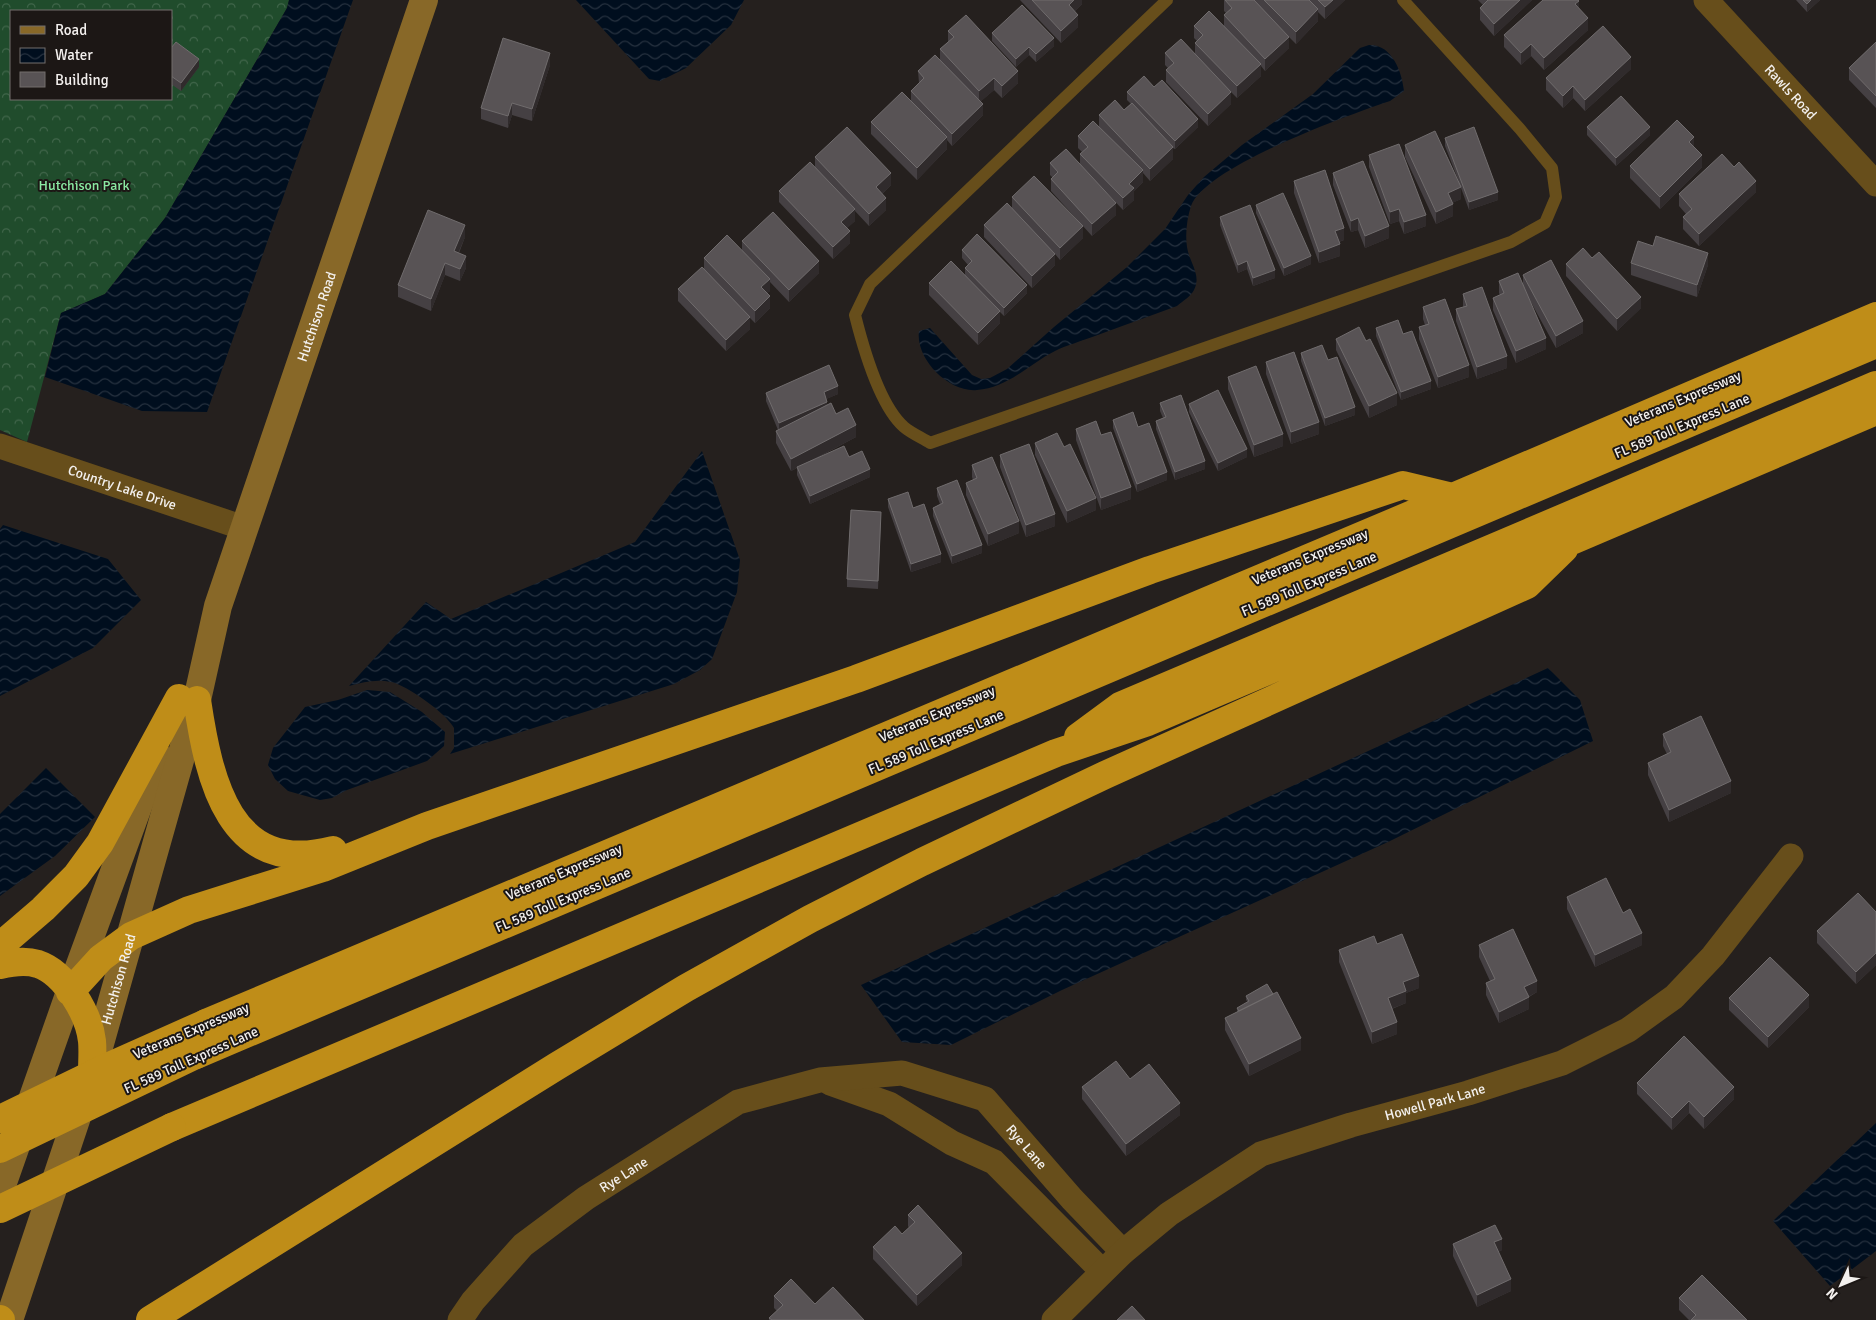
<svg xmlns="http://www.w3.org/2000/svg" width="1876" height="1320" viewBox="0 0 1876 1320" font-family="Signika,sans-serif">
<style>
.forest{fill:url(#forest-crowns);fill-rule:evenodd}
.water{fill:url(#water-waves)}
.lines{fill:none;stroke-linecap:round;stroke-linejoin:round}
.lane{stroke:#674e1b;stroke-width:12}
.street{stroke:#674e1b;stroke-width:25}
.secondary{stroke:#886828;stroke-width:28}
.highway{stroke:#bf8d18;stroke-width:28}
.highway-bridge{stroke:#bf8d18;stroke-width:28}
.wall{fill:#454043}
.shaded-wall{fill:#302b2c}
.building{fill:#585355;stroke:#706c6d}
.labels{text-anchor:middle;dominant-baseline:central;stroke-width:4;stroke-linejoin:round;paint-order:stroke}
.street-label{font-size:14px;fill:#f3f0ee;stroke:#1c1715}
.park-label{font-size:14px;fill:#8aeaa2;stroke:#1c1715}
</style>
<defs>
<pattern id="forest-crowns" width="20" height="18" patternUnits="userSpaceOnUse" patternTransform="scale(1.25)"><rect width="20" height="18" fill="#204c2c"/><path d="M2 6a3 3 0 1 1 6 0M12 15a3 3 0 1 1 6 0" fill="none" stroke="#41664b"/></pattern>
<pattern id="water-waves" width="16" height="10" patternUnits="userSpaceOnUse" patternTransform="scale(1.25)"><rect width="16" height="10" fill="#000e1e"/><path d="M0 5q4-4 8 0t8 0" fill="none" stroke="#26313f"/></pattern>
</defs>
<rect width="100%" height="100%" fill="#25201e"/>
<path class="forest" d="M0 0H289L287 8 165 218 105 294 61 313 27 442 0 430ZM11 11H171V99H11Z"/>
<path class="water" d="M289 0H353L207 412 142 411 45 377 61 313 105 294 165 218 287 8Z
M576 0H744L731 25 686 68 660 81 649 79Z
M1369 45C1392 44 1402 72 1404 91L1390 101C1349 115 1206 166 1191 206 1187 218 1185 234 1187 247 1189 262 1202 275 1194 290 1191 296 1183 301 1177 306 1150 316 1122 326 1095 336 1082 341 1067 345 1055 351 1029 364 1008 388 977 390 949 393 915 359 919 331L930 328 972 375 981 379 990 378 1007 369 1054 327 1127 267 1165 229 1188 195 1204 177 1242 145 1313 94 1360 48Z
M702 451 740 560 737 592 712 659 700 670 674 684 450 754 454 748V728C447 714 407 685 391 682 376 679 364 682 349 686L426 602 451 619 635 542Z
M3 525 108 559 141 600 93 648 0 696V529Z
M1548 668 1580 700 1593 741 1388 842 1062 990 951 1045 902 1042 861 985Z
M367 690 390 692 422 712 445 732 444 746 427 761 347 790 332 798 320 800 288 791 275 779 268 765 273 748 305 707 338 700Z
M46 768 95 817 55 856 0 896V814Z
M1876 1123V1251L1830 1286 1773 1221Z"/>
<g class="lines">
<path class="lane" d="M1167 0 870 284 855 315C863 347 879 405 904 427 911 433 922 438 930 443L1511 242 1545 223 1556 197 1552 168 1520 129 1403 0"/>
<g class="street">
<path id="s1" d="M1706 0 1876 184"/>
<path id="s2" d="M0 446 244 528"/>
<path d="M830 1083 889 1104 952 1143 994 1162 1102 1271"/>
<path id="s3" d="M460 1320 473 1301 523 1245 586 1198 738 1102 820 1080 902 1073 985 1099 1072 1199 1123 1252"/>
<path id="s4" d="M1054 1320 1123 1252 1169 1214 1261 1154 1351 1125 1468 1093 1562 1063 1628 1030 1674 997 1713 956 1791 856"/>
</g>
<g class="secondary">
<path d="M0 1191 70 992 157 755"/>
<path id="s5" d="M9 1320 92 1072 197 700 218 606 424 0"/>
</g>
<path class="highway" d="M197 700C209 780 229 877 333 850
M1078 737 1120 706 1876 385
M0 946 43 909 76 876 100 843 179 698
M0 965C13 962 25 960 38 964 65 973 89 1014 92 1041 93 1051 92 1062 92 1072
M70 992 101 958 131 936 189 910 323 868 427 826 856 679 1150 570 1403 485 1453 497
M206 1023 1453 497 1876 316
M196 1055 1876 344
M172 1127 1056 753 1148 722 1876 411
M0 1319 1 1320
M150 1320 557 1066 686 988 810 919 922 862 1105 775 1527 585 1564 549"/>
<path class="highway-bridge" d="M0 1119 105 1068 206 1023
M0 1149 196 1055
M0 1209 172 1127"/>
</g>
<path class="wall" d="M1020 0H1082V4L1075 11 1078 27 1061 43Z
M1224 0H1345L1325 19 1318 12V21L1296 44 1289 37V48L1265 71 1261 66V76L1237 98 1229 90 1231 104 1208 126 1166 82V70L1168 68 1165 65V53H1195V43L1197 41 1194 38V26H1224V15L1226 13 1224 11Z
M1478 0H1532L1494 36 1480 20V8L1483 5Z
M1796 0H1820L1807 12Z
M1579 8 1588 30 1544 70 1531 56 1521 65 1504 47V35Z
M948 31 1018 83 1002 98 994 90 981 101 983 115 952 146 947 140V149L917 180 871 134V122L911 101V91L919 83 918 71 940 60V49L948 42Z
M992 33 1054 46 1036 62 1029 55 1016 67 992 41Z
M1876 42V108L1849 80V68Z
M171 48 199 67 181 91 171 84Z
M550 65 532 121 512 115 508 128 481 119V108Z
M1631 69 1585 111 1573 98 1563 108 1546 90V78Z
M1154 87 1198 127 1175 149 1173 148V159L1150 181 1143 173V182L1134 191V200L1123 210 1106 192 1116 215 1092 236 1051 191V179L1053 178 1050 175V163L1080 164V154L1082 152 1078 148V136L1099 127V115L1124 110 1131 104 1127 100V92Z
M1587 127 1650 135 1616 166 1587 135Z
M1445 138 1498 200 1469 210 1461 188V199L1452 203 1453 216 1436 224 1405 157V145L1459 182 1445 146Z
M1369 155 1426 226 1404 234 1399 221 1390 224 1369 167Z
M815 157 891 185 882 194 886 210 869 226 855 211V221L847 228 850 243 833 259 779 202V191L815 167Z
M1630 166 1702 167 1660 209 1630 178Z
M1333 173 1389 238 1365 248 1358 230 1351 232 1333 185Z
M1294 181 1344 240 1339 242 1340 256 1319 263 1294 193Z
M1756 192 1699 246 1683 229V217L1686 214 1679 206V194Z
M1012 197 1083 238 1060 260 1055 254V265L1032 288 984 237V225L1012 208Z
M1256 205 1311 264 1284 276 1256 213Z
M1220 217 1275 278 1253 286 1247 269 1238 273 1220 225Z
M465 237 459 253 466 268 460 281 445 275 431 311 398 297V285Z
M742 241 819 273 789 302 770 282V291L767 293 770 308 755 323 750 318V329L726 351 678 301V289L704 269V258L742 251Z
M962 250 1027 293 1004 316 1000 312V323L978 345 929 295V283L965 275V268L968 265 962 258Z
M1631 263 1708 265 1697 297 1631 275Z
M1566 264 1641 308 1617 331 1566 276Z
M1523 275 1583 333 1556 348 1527 295 1546 349 1516 363 1493 310V298L1500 295 1499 293V281L1523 285Z
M1463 294 1507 368 1477 379 1456 321V309L1463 307Z
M1423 307 1469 377 1438 388 1419 339V327L1425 325 1423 319Z
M1376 328 1403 334 1431 389 1401 400 1376 336Z
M1336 339 1397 405 1369 418 1336 350Z
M1301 353 1328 360 1355 415 1325 426 1301 361Z
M1266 362 1319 434 1291 444 1266 374Z
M1228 377 1283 446 1254 457 1228 389Z
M766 393 838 394 826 399 827 404 856 437 815 459 849 457 870 477 810 504 797 475V468L791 471 776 443V431L778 430 766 401Z
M1160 403 1205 469 1175 480 1156 429V421L1163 418 1160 411Z
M1189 404 1247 457 1218 471 1189 412Z
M1113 420 1138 427 1167 480 1137 492 1113 428Z
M1076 429 1101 435 1131 499 1101 510 1076 440Z
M1035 443 1064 447 1096 510 1067 523 1035 455Z
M1000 455 1055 526 1026 537 1000 467Z
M972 465 1019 533 988 546 966 495V483L973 480 972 477Z
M937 488 982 553 952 564 933 516V508L940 504 937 496Z
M888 499 913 508 941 562 911 572 888 507Z
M881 520 878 589 847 587V579Z
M1663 734 1731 793 1669 822 1648 775V763L1667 754 1663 746Z
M1567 897 1623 913 1642 945 1595 967 1567 909Z
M1876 912V965L1856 984 1817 943V931Z
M1377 944 1419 988 1406 993V1003L1392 1009 1397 1034 1372 1044 1339 962V950Z
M1479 945 1537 992 1529 997V1009L1499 1023 1486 995V983L1490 981 1479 957Z
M1273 994 1301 1050 1249 1076 1225 1030V1018L1237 1012V1008L1248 1002 1246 1000V996Z
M1729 998 1809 1007 1768 1048 1729 1010Z
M1130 1079 1180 1115 1126 1156 1082 1099V1087Z
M1637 1083 1734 1099 1704 1129 1689 1113 1672 1130 1637 1094Z
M908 1215 962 1265 917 1306 873 1259V1247L902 1234 909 1228 908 1226Z
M1453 1244 1502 1250 1498 1252 1511 1291 1477 1307 1453 1256Z
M774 1296 815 1304 864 1320H769V1318L777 1311 774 1308Z
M1679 1298 1747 1320H1689L1679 1310Z"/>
<path class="shaded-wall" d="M1074 0H1082V4L1069 17V5Z
M1333 0H1345L1325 19V7Z
M1520 0H1532L1494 36V24Z
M1811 0H1820L1807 12V4Z
M1579 1V13L1575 4Z
M1318 9V21L1296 44V32Z
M1078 15V27L1061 43V31Z
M1588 18V30L1544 70V58Z
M1289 37V48L1265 71V59Z
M1054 38V46L1036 62V54Z
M1531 44V56L1521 65V53Z
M1029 47V55L1016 67V59Z
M550 53V65L532 121V109Z
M1631 57V69L1585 111V100Z
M199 59V67L181 91V83Z
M1261 64V76L1237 98V86Z
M1018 71V83L1002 98V86Z
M994 78V90L979 103V91Z
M1573 86V98L1563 108V96Z
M1231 92V104L1208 126V114Z
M512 103V115L508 128V116Z
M983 104V115L952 146V134Z
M1198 119V127L1175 149V141Z
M1650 127V135L1616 166V158Z
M947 137V149L917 180V168Z
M1694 137V149L1689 142Z
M1173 147V159L1150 181V169Z
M1702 155V167L1660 209V197Z
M1143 170V182L1134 191V200L1123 210V198L1129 184Z
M891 173V185L876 199V187Z
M1756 181V192L1699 246V234Z
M1461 187V199L1448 205V193Z
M1498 192V200L1469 210V202Z
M886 198V210L869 226V214Z
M1116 203V215L1092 236V224Z
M1453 204V216L1436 224V212Z
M855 209V221L841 234V222Z
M1399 209V221L1390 224V212Z
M1426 215V226L1404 234V222Z
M1358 218V230L1351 232V221Z
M465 225V237L454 263V251Z
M1083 226V238L1060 260V248Z
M1389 226V238L1365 248V236Z
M1344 228V240L1335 243V231Z
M850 231V243L833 259V247Z
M1340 244V256L1319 263V252Z
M1708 253V265L1697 297V285Z
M1055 254V265L1032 288V276Z
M466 256V268L460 281V269Z
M1311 256V264L1284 276V268Z
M819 261V273L789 302V290Z
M1247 261V269L1238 273V265Z
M445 263V275L431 311V299Z
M1275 270V278L1253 286V278Z
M770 279V291L761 299V287Z
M1027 285V293L1004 316V308Z
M770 296V308L755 323V311Z
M1641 297V308L1617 331V319Z
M1000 311V323L978 345V333Z
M750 317V329L726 351V340Z
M1583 321V333L1556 348V336Z
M1546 338V349L1516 363V351Z
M1507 356V368L1477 379V367Z
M1469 365V377L1438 388V377Z
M1431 381V389L1401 400V392Z
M838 386V394L824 400V392Z
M1397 393V405L1369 418V406Z
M827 402V410L779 431V423Z
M1355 407V415L1325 426V418Z
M1319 422V434L1291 444V432Z
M856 425V437L791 471V459Z
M1283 434V446L1254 457V445Z
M1247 449V457L1218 471V463Z
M1205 461V469L1175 480V472Z
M870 469V477L810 504V496Z
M1167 472V480L1137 492V484Z
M1131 487V499L1101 510V498Z
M1096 498V510L1067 523V511Z
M1055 514V526L1026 537V525Z
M1019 521V533L988 546V534Z
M982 545V553L952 564V556Z
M941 554V562L911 572V564Z
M1731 781V793L1669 822V810Z
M1642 933V945L1595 967V955Z
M1876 953V965L1856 984V972Z
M1419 976V988L1406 993V1003L1388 1010V998L1403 982Z
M1537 981V992L1524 999V987Z
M1809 995V1007L1768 1048V1037Z
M1529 997V1009L1499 1023V1012Z
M1397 1022V1034L1372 1044V1032Z
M1301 1038V1050L1249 1076V1064Z
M1734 1087V1099L1704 1129V1117Z
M1689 1101V1113L1672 1130V1118Z
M1180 1103V1115L1126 1156V1144Z
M1502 1239V1250L1494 1254V1242Z
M962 1253V1265L917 1306V1295Z
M1511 1279V1291L1477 1307V1295Z"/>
<path class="building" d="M1032 0H1074L1069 5 1078 15 1061 31Z
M1225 0H1254L1289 37 1265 59 1224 15 1232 8Z
M1264 0H1309L1318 9 1296 32Z
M1318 0H1333L1325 7Z
M1488 0H1520L1494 24 1480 8Z
M1543 0H1578L1579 1 1575 4 1588 18 1544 58 1531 44 1521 53 1504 35Z
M1803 0H1811L1807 4Z
M1022 5 1054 38 1036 54 1029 47 1016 59 992 33Z
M1209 11 1261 64 1237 86 1195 43 1203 35 1194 26Z
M966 15 1018 71 1002 86 994 78 979 91 940 49 954 37 948 31Z
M1603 26 1631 57 1585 100 1573 86 1563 96 1546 78Z
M503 38 550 53 532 109 512 103 508 116 481 108Z
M1181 39 1231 92 1208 114 1166 70 1174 63 1165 53Z
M176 42 199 59 181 83 171 76V48Z
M1876 42V96L1849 68Z
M935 55 983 104 952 134 911 91 924 78 918 71Z
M1144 76 1154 87 1162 80 1198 119 1175 141 1127 92Z
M902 92 947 137 917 168 871 122Z
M1621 96 1650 127 1616 158 1587 127Z
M1115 100 1124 110 1132 103 1173 147 1150 169 1099 115Z
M1677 120 1694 137 1689 142 1702 155 1660 197 1630 166Z
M1093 121 1143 170 1129 184 1134 188 1123 198 1080 154 1088 147 1078 136Z
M847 127 891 173 876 187 886 198 869 214 815 157Z
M1474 127 1498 192 1469 202 1445 138Z
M1435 131 1461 187 1448 193 1453 204 1436 212 1405 145Z
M1399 144 1426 215 1404 222 1399 209 1390 212 1369 155Z
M1066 149 1116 203 1092 224 1051 179 1058 172 1050 163Z
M1722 154 1734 167 1739 162 1756 181 1699 234 1683 217 1692 209 1679 194Z
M1363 161 1389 226 1365 236 1358 218 1351 221 1333 173Z
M810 162 855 209 841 222 850 231 833 247 779 191Z
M1325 170 1344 228 1335 231 1340 244 1319 252 1294 181Z
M1034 176 1083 226 1060 248 1012 197Z
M1283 193 1311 256 1284 268 1256 205Z
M1007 203 1055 254 1032 276 984 225Z
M1250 205 1275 270 1253 278 1247 261 1238 265 1220 217Z
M428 210 465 225 454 251 466 256 460 269 445 263 431 299 398 285Z
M773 212 819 261 789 290 742 241Z
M977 234 1027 285 1004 308 965 268 972 261 962 250Z
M727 235 770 279 761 287 770 296 755 311 704 258Z
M1656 236 1708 253 1697 285 1631 263 1638 241 1653 246Z
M1583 248 1592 258 1599 252 1641 297 1617 319 1566 264Z
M1551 260 1583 321 1556 336 1523 275Z
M951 261 1000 311 978 333 929 283Z
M702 267 750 317 726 340 678 289Z
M1518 273 1546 338 1516 351 1493 298 1504 293 1499 281Z
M1482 287 1507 356 1477 367 1456 309 1467 306 1463 294Z
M1445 299 1469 365 1438 377 1419 327 1429 324 1423 307Z
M1398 320 1403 334 1412 331 1431 381 1401 392 1376 328Z
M1359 327 1366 341 1370 339 1397 393 1369 406 1336 339Z
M1322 345 1328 360 1337 357 1355 407 1325 418 1301 353Z
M1294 352 1319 422 1291 432 1266 362Z
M829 365 838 386 824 392 827 402 779 423 766 393Z
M1256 366 1283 434 1254 445 1228 377Z
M1218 390 1247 449 1218 463 1189 404Z
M1181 395 1205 461 1175 472 1156 421 1166 417 1160 403Z
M831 403 836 414 848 408 856 425 791 459 776 431Z
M1133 412 1138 427 1149 423 1167 472 1137 484 1113 420Z
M1096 421 1101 435 1111 432 1131 487 1101 498 1076 429Z
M1057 433 1064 447 1070 444 1096 498 1067 511 1035 443Z
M1029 444 1055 514 1026 525 1000 455Z
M844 446 849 457 862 451 870 469 810 496 797 467Z
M992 457 1019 521 988 534 966 483 977 478 972 465Z
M957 480 982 545 952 556 933 508 943 503 937 488Z
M908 492 913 508 924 504 941 554 911 564 888 499Z
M851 510 881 512 878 581 847 579Z
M1701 716 1731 781 1669 810 1648 763 1671 752 1663 734Z
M1606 878 1623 913 1630 909 1642 933 1595 955 1567 897Z
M1858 893 1876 912V953L1856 972 1817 931Z
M1513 929 1537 981 1524 987 1529 997 1499 1012 1486 983 1495 979 1479 945Z
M1402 934 1419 976 1403 982 1406 991 1388 998 1397 1022 1372 1032 1339 950 1374 936 1377 944Z
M1770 957 1809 995 1768 1037 1729 998Z
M1267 984 1273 994 1239 1011 1237 1008 1249 1001 1246 996Z
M1277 992 1301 1038 1249 1064 1225 1018Z
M1684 1036 1734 1087 1704 1117 1689 1101 1672 1118 1637 1083Z
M1116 1061 1130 1079 1149 1064 1180 1103 1126 1144 1082 1087Z
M918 1205 962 1253 917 1295 873 1247 895 1226 902 1234 915 1222 908 1215Z
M1495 1225 1502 1239 1494 1242 1511 1279 1477 1295 1453 1244Z
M1702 1275 1747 1320H1691L1696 1315 1679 1298Z
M791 1279 815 1304 833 1287 864 1320H772L769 1318 783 1305 774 1296Z
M1132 1306 1145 1320H1117Z"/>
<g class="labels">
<g class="street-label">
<text stroke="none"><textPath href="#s1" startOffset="125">Rawls Road</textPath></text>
<text stroke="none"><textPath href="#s5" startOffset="1050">Hutchison Road</textPath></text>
<text transform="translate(1683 399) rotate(-23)">Veterans Expressway</text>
<text transform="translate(1682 426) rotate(-23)">FL 589 Toll Express Lane</text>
<text stroke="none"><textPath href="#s2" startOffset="129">Country Lake Drive</textPath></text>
<text transform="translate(1310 557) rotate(-23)">Veterans Expressway</text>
<text transform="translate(1309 584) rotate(-23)">FL 589 Toll Express Lane</text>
<text transform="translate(937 714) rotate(-23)">Veterans Expressway</text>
<text transform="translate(936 742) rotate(-23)">FL 589 Toll Express Lane</text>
<text transform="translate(564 872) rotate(-23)">Veterans Expressway</text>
<text transform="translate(563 900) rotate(-23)">FL 589 Toll Express Lane</text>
<text stroke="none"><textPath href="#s5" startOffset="358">Hutchison Road</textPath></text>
<text transform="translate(191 1031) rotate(-23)">Veterans Expressway</text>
<text transform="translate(191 1060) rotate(-24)">FL 589 Toll Express Lane</text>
<text stroke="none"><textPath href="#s4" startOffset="448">Howell Park Lane</textPath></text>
<text stroke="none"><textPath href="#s3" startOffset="674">Rye Lane</textPath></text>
<text stroke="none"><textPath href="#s3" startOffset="221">Rye Lane</textPath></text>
</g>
<g class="park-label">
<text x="84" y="185">Hutchison Park</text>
</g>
</g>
<rect x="10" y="10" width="162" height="90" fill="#1c1715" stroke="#726e6c"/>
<rect x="20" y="26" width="25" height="8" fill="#886828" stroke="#726e6c"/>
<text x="55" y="35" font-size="15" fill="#f3f0ee">Road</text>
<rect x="20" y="48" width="25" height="15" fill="url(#water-waves)" stroke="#726e6c"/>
<text x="55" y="60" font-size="15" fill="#f3f0ee">Water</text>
<rect x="20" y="72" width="25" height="15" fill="#585355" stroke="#726e6c"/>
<text x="55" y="85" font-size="15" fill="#f3f0ee">Building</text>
<g transform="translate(1841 1285) rotate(226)" stroke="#1c1715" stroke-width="4" paint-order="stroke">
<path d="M0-4L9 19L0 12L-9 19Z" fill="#f3f0ee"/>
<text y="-8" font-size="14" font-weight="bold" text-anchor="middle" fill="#f3f0ee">N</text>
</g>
</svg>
